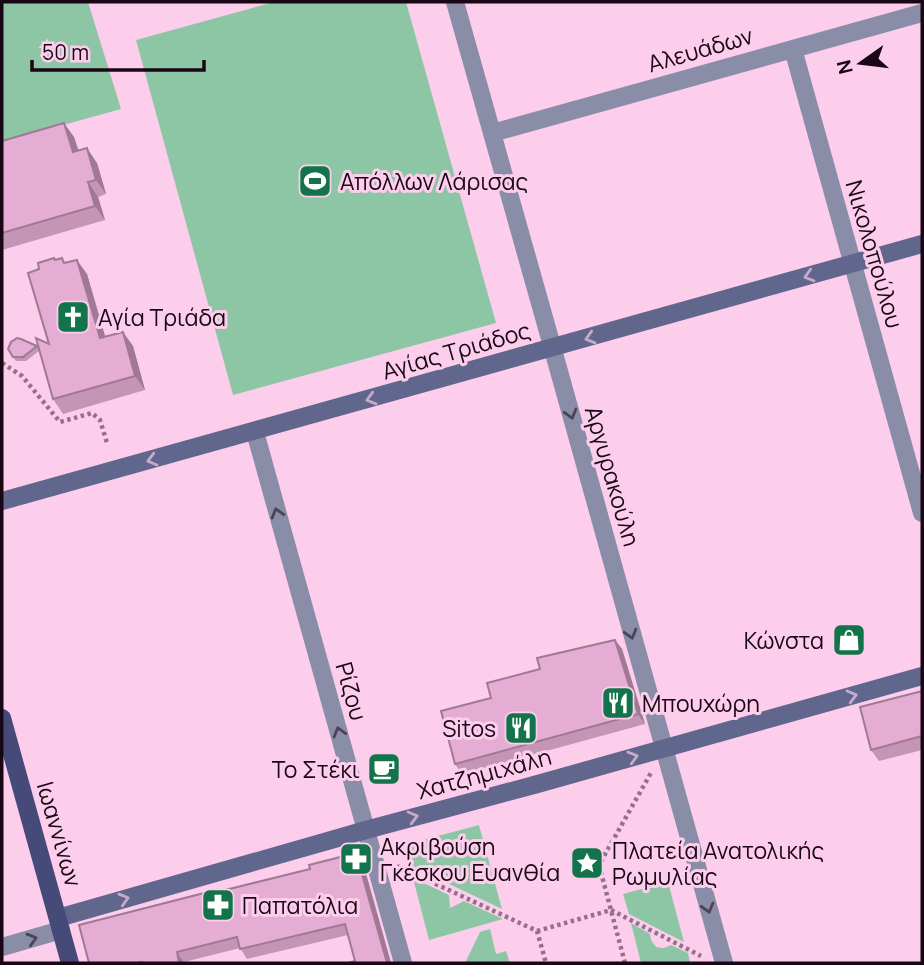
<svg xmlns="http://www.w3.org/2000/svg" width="924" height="965" viewBox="0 0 924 965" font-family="Manrope,sans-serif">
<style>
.green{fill:#8dc6a5}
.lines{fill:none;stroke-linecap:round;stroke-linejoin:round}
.path{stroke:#937289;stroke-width:4.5;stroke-dasharray:3.5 3.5;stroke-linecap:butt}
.street{stroke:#898da8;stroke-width:18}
.secondary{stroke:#61668d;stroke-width:18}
.primary{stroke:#464a79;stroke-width:18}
.wall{fill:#c595b5}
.shaded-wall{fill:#a07994}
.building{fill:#e5add3;stroke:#a07994;stroke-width:2}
.oneway{stroke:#c6aacb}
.oneway2{stroke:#4c4357}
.labels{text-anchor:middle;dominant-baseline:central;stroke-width:6;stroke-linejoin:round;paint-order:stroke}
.street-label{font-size:23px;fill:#1a0715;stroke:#fcceec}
.poi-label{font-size:23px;fill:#1a0715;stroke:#fcceec;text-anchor:start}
</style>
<rect width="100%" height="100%" fill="#fcceec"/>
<path class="green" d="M2 2H88L121 109 2 142Z
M274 2H406L496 323 233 395 136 40Z
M479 825 502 909 409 865 404 845Z
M413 878 449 895 450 908 464 901 503 919 429 940Z
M668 882 684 942 629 914 623 894Z
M631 923 650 934 651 940 656 947 664 948 671 945 688 953 690 963H641Z
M490 929 496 954 506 951 510 963H465L480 932Z"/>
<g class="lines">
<path class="path" d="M2 363 22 376 60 422 92 413 100 420 107 443
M397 866 537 931 546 963
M537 931 611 910 701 956
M625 963 599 865 652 771"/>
<path class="street" d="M455 2 545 321 724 963
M793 49 922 513
M492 133 922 13
M255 432 403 963
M2 947 61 930"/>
<path class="secondary" d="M2 501 922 244
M58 918 366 830 534 785 922 676"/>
<path class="primary" d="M2 718 70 963"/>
</g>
<path class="wall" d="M74 137 79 151 97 163 106 194 98 197 105 220 2 250V141Z
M62 258 65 263 87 274 105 337 133 346 145 390 63 414 53 399 39 351 26 361H16L10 354 49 344 39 269 55 260Z
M615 640 622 649 645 724 462 774 455 764 491 698 540 669Z
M922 691V750L879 761 871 750Z
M363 863 391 963H348L355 961 348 935 247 959 240 948 184 962V963H89L217 892Z"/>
<path class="shaded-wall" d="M64 123 74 137 83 167 73 152Z
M87 148 97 163 106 194 96 180Z
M88 182 98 197 105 220 95 206Z
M77 260 87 274 110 353 100 338Z
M123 332 133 346 145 390 135 376Z
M615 640 622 649 645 724 638 714Z
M356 853 363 863 391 963H387Z
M177 952 184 963H179Z"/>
<path class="building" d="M64 123 73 152 87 148 96 180 88 182 95 206 2 233V141Z
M54 258 55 260 62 258 64 263 77 260 100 338 123 332 135 376 53 399 36 338 49 344 28 273 39 269 38 263Z
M17 338 21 339 37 346 23 357H13L8 349 11 342Z
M615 640 638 714 455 764 441 711 491 698 487 683 540 669 537 658Z
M922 691V736L871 750 860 707Z
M356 853 387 963H348L355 961 345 924 240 949 237 937 177 952 179 963H142V962L136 963H89L79 925 216 890 217 892 310 869 309 865Z"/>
<defs><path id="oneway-chevron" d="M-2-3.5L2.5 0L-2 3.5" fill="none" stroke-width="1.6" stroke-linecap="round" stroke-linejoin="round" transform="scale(1.75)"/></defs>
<g class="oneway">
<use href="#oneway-chevron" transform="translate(809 276) rotate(164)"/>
<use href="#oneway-chevron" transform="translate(590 338) rotate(164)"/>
<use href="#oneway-chevron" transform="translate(371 399) rotate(164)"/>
<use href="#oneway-chevron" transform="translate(152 460) rotate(165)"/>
<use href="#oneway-chevron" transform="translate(852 696) rotate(-15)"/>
<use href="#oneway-chevron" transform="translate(633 757) rotate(-16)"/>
<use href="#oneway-chevron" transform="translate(413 817) rotate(-15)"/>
<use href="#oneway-chevron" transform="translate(124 899) rotate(-16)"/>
</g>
<g class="oneway2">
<use href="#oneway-chevron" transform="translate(571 414) rotate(74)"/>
<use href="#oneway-chevron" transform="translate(277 513) rotate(-106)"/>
<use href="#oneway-chevron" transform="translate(631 634) rotate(74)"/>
<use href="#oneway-chevron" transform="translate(339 732) rotate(-106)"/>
<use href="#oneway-chevron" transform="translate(708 908) rotate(74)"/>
<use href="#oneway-chevron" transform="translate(32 939) rotate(-16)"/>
</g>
<defs>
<symbol id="stadium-square" viewBox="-11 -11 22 22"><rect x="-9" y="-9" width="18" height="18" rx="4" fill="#13744b" stroke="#fcceec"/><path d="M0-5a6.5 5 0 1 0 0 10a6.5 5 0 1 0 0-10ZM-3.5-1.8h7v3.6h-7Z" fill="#fff"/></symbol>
<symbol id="church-square" viewBox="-11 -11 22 22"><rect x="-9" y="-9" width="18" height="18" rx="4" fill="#13744b" stroke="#fcceec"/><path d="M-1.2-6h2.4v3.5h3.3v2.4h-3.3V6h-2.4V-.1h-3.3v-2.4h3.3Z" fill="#fff"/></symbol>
<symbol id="shop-square" viewBox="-11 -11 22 22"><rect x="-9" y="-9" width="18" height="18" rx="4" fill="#13744b" stroke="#fcceec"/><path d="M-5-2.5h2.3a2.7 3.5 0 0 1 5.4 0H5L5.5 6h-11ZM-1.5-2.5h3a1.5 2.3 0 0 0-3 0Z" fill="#fff"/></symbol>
<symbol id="restaurant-square" viewBox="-11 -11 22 22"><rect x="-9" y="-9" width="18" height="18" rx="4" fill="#13744b" stroke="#fcceec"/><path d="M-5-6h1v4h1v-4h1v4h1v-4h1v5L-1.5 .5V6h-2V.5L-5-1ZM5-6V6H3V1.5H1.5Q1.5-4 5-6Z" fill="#fff"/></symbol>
<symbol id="cafe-square" viewBox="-11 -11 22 22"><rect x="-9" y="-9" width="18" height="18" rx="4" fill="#13744b" stroke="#fcceec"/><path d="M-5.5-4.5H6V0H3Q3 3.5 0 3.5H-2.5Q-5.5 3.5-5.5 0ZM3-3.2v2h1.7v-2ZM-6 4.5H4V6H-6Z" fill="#fff"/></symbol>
<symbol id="pharmacy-square" viewBox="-11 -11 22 22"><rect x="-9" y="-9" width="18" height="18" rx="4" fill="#13744b" stroke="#fcceec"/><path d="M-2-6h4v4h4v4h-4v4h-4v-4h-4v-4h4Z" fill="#fff"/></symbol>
<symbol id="sight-square" viewBox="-11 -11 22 22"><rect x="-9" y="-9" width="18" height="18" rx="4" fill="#13744b" stroke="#fcceec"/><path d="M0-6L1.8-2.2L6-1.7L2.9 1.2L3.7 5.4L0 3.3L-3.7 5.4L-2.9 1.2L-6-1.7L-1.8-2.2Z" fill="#fff"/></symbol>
</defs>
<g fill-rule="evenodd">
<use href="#stadium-square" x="296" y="162" width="38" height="38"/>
<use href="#church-square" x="54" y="298" width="38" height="38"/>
<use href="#shop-square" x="830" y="621" width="38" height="38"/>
<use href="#restaurant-square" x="599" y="684" width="38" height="38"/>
<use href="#restaurant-square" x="502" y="709" width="38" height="38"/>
<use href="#cafe-square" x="365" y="750" width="38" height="38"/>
<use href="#pharmacy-square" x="337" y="840" width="38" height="38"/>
<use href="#sight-square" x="568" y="844" width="38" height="38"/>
<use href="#pharmacy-square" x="199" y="886" width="38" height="38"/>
</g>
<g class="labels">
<g class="street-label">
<text transform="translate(700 49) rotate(-16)">Αλευάδων</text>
<text transform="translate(875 254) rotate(74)">Νικολοπούλου</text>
<text transform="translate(456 350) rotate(-16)">Αγίας Τριάδος</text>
<text transform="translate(613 476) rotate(74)">Αργυρακούλη</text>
<text transform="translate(352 691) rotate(74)">Ρίζου</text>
<text transform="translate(484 773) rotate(-15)">Χατζημιχάλη</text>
<text transform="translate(60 834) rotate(74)">Ιωαννίνων</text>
</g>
<g class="poi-label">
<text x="340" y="181">Απόλλων Λάρισας</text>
<text x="98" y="317">Αγία Τριάδα</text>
<text x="824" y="640" text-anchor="end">Κώνστα</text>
<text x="642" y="703">Μπουχώρη</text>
<text x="496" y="728" text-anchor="end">Sitos</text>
<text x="360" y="769" text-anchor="end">Το Στέκι</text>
<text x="380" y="846">Ακριβούση<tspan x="380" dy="26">Γκέσκου Ευανθία</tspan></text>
<text x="612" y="850">Πλατεία Ανατολικής<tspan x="612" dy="26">Ρωμυλίας</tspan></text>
<text x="242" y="905">Παπατόλια</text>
</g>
</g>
<rect width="924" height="965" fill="none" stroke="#1a0715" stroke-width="7"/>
<g transform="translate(861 63) rotate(256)" stroke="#fcceec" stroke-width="5" paint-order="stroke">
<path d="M0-5L12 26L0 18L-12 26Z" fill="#1a0715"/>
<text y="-10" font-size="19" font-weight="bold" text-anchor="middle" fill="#1a0715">N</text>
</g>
<path d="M32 60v10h172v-10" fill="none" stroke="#1a0715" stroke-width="3.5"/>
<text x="42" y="60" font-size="21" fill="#1a0715" stroke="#fcceec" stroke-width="5" paint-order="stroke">50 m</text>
</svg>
